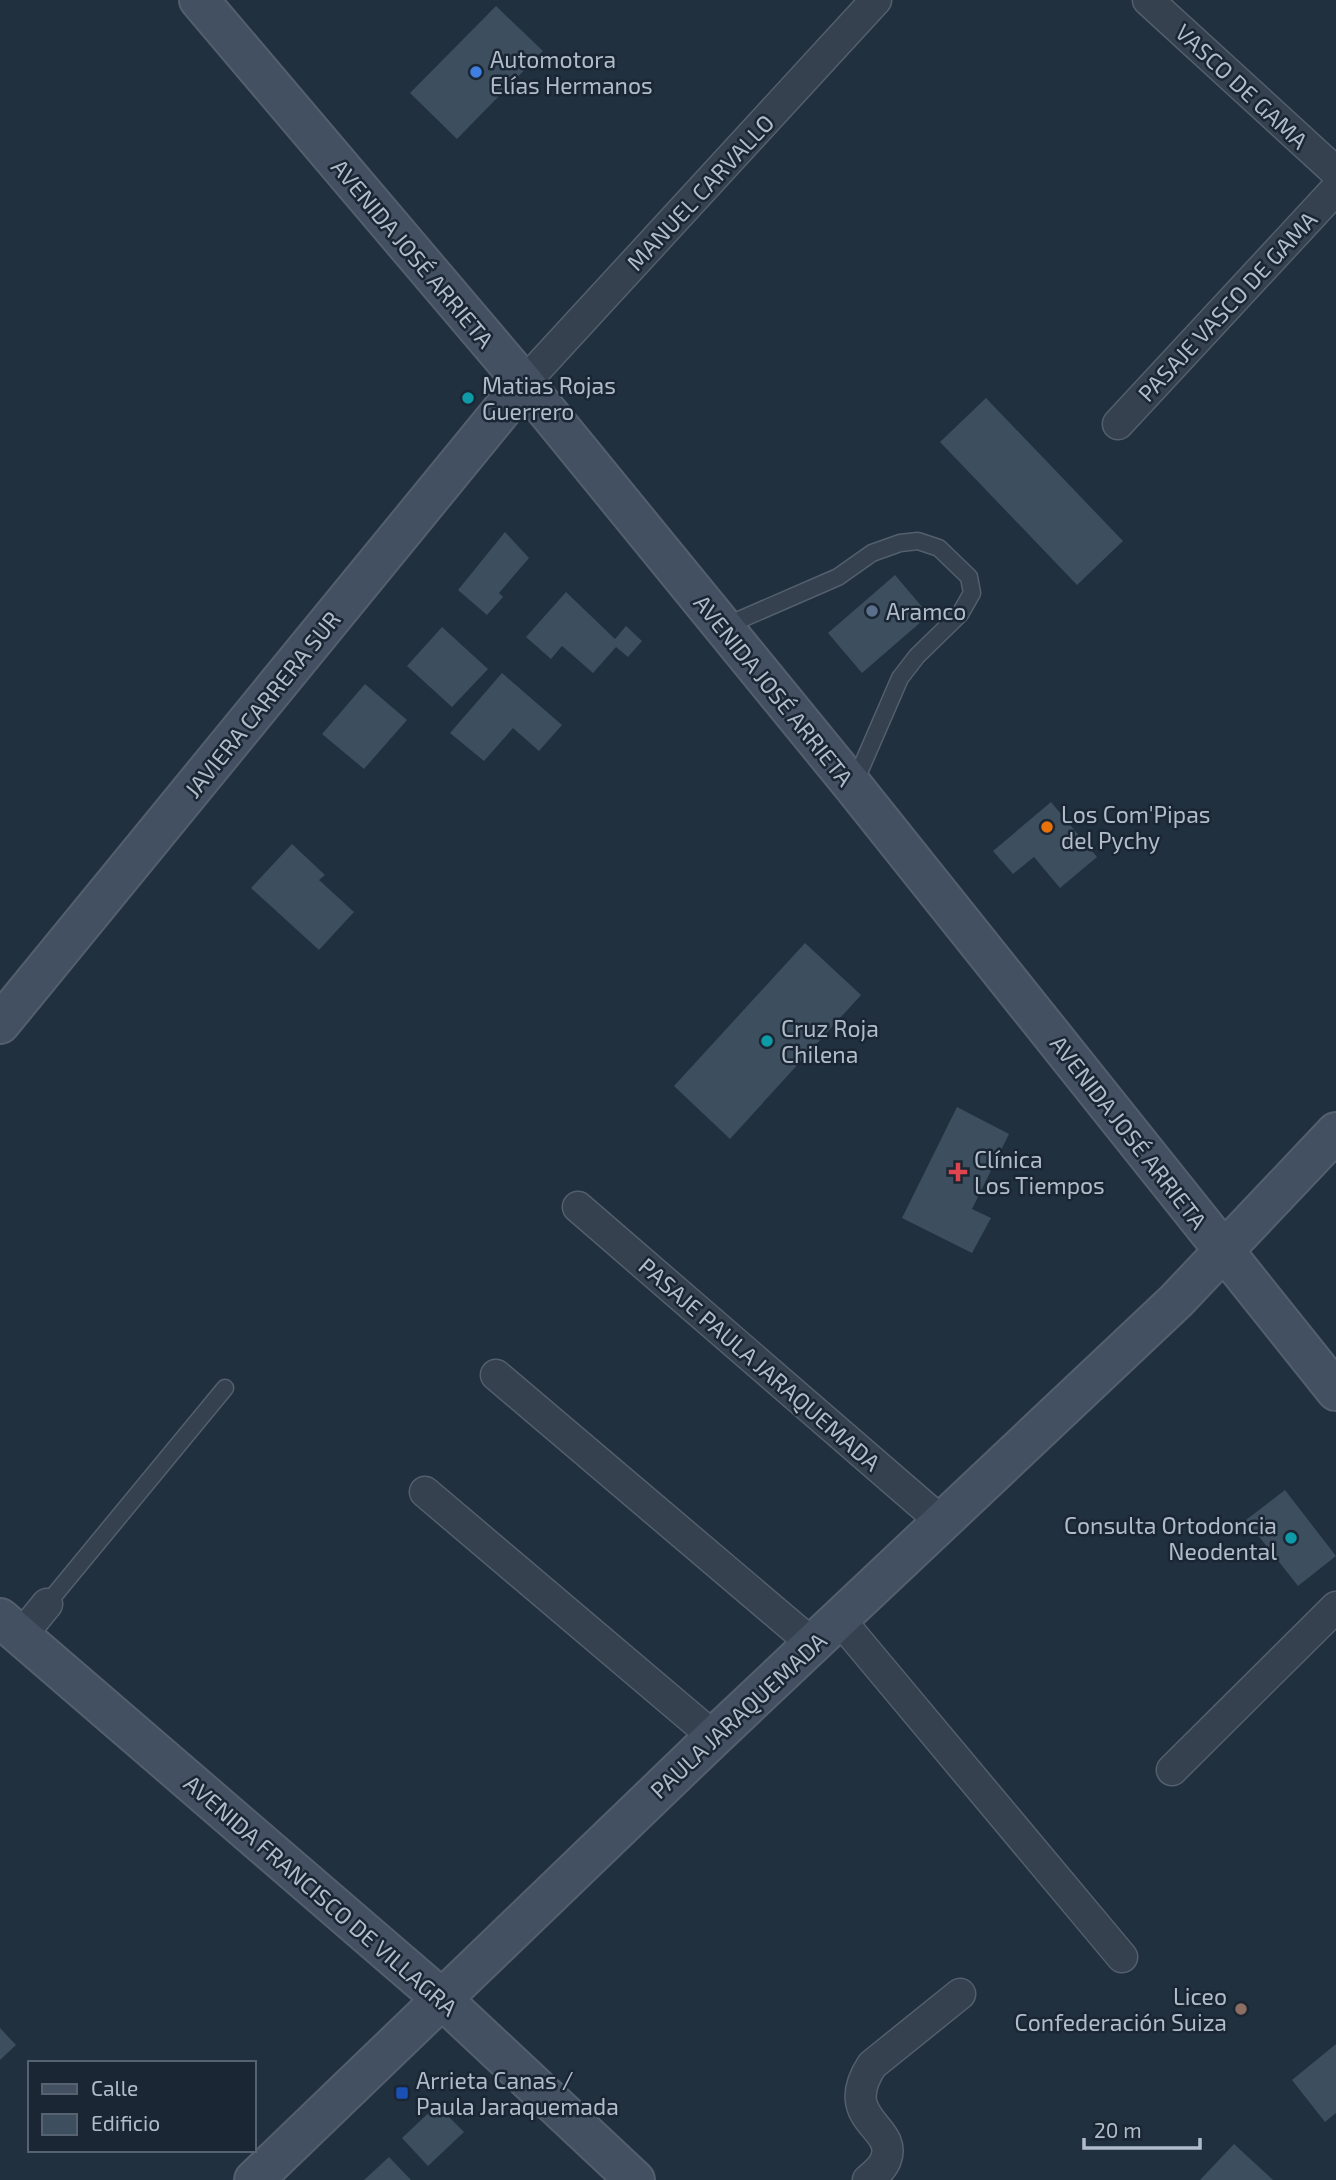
<svg xmlns="http://www.w3.org/2000/svg" width="1336" height="2180" viewBox="0 0 1336 2180" font-family="'Exo 2',sans-serif">
<style>
.building{fill:#3d4e5e}
.lines{fill:none;stroke-linecap:round;stroke-linejoin:round}
.lane-casing{stroke:#535f6c;stroke-width:19}
.street-casing{stroke:#535f6c;stroke-width:33}
.secondary-casing{stroke:#535f6c;stroke-width:42}
.lane{stroke:#35414e;stroke-width:16}
.street{stroke:#35414e;stroke-width:30}
.secondary{stroke:#435062;stroke-width:38}
.shop-dot{fill:#3f7fe0;stroke:#1a2633;stroke-width:2.5}
.culture-dot{fill:#0f9aa8;stroke:#1a2633;stroke-width:2.5}
.service-dot{fill:#5c6f8a;stroke:#1a2633;stroke-width:2.5}
.food-dot{fill:#e8710a;stroke:#1a2633;stroke-width:2.5}
.health-dot{fill:#e0444e;stroke:#1a2633;stroke-width:2.5}
.education-dot{fill:#8d6e63;stroke:#1a2633;stroke-width:2.5}
.transit-dot{fill:#1a4fb4;stroke:#1a2633;stroke-width:2.5}
.labels{text-anchor:middle;dominant-baseline:central;stroke-width:5;stroke-linejoin:round;paint-order:stroke}
.poi-label{font-size:23px;fill:#b1bcca;stroke:#1a2633;text-anchor:start}
.street-label{font-size:23px;fill:#b1bcca;stroke:#1a2633}
</style>
<rect width="100%" height="100%" fill="#21303e"/>
<path class="building" d="M496 6 543 51 457 139 410 93Z
M986 398 1123 541 1077 585 940 442Z
M505 532 529 558 499 593 503 597 487 615 458 590Z
M895 575 929 615 862 673 828 633Z
M566 592 615 639 626 626 642 641 628 657 616 647 593 673 562 646 551 659 526 637Z
M442 627 488 669 452 707 407 666Z
M502 673 562 725 539 751 513 728 484 761 450 733Z
M365 684 407 720 364 769 322 734Z
M1051 802 1097 857 1060 888 1034 857 1013 874 993 851Z
M292 844 325 875 319 880 354 912 319 950 251 888Z
M805 943 861 995 730 1139 674 1086Z
M957 1107 1009 1134 972 1209 991 1218 972 1253 902 1218Z
M1285 1490 1336 1556 1298 1586 1246 1520Z
M0 2028 16 2045 0 2060Z
M1336 2044V2113L1325 2122 1292 2080Z
M437 2105 464 2132 428 2166 402 2138Z
M1234 2144 1273 2180H1200Z
M389 2157 411 2180H364Z"/>
<g class="lines">
<defs>
<path id="lane" d="M723 627 838 577 872 553 900 543 918 541 939 548 969 577 972 593 960 614 917 656 900 678 854 784
M47 1604 225 1388"/>
<path id="street" d="M1148 0 1336 172
M524 383 876 0
M1118 424 1336 189
M578 1207 942 1522
M496 1375 814 1645
M425 1492 714 1737
M840 1620 1122 1957
M21 1636 47 1604
M1172 1770 1336 1607
M868 2180C875 2174 883 2168 886 2159 898 2126 836 2120 872 2065L960 1994"/>
<path id="secondary" d="M199 0 524 383 853 786 1336 1391
M0 1024 524 383
M0 1618 442 1999 635 2180
M254 2180 714 1737 1176 1301 1336 1132"/>
</defs>
<use href="#lane" class="lane-casing"/>
<use href="#street" class="street-casing"/>
<use href="#secondary" class="secondary-casing"/>
<use href="#lane" class="lane"/>
<use href="#street" class="street"/>
<use href="#secondary" class="secondary"/>
</g>
<circle class="shop-dot" cx="476" cy="72" r="7"/>
<g class="culture-dot">
<circle cx="468" cy="398" r="7"/>
<circle cx="767" cy="1041" r="7"/>
<circle cx="1291" cy="1538" r="7"/>
</g>
<circle class="service-dot" cx="872" cy="611" r="7"/>
<circle class="food-dot" cx="1047" cy="827" r="7"/>
<path class="health-dot" d="M954.5 1161.5h7v7h7v7h-7v7h-7v-7h-7v-7h7z"/>
<circle class="education-dot" cx="1241" cy="2009" r="7"/>
<rect class="transit-dot" x="395" y="2086" width="14" height="14" rx="3.5"/>
<g class="labels">
<g class="poi-label">
<text x="490" y="59">Automotora<tspan x="490" dy="26">Elías Hermanos</tspan></text>
<text x="482" y="385">Matias Rojas<tspan x="482" dy="26">Guerrero</tspan></text>
<text x="886" y="611">Aramco</text>
<text x="1061" y="814">Los Com'Pipas<tspan x="1061" dy="26">del Pychy</tspan></text>
<text x="781" y="1028">Cruz Roja<tspan x="781" dy="26">Chilena</tspan></text>
<text x="974" y="1159">Clínica<tspan x="974" dy="26">Los Tiempos</tspan></text>
<text x="1277" y="1525" text-anchor="end">Consulta Ortodoncia<tspan x="1277" dy="26">Neodental</tspan></text>
<text x="1227" y="1996" text-anchor="end">Liceo<tspan x="1227" dy="26">Confederación Suiza</tspan></text>
<text x="416" y="2080">Arrieta Canas /<tspan x="416" dy="26">Paula Jaraquemada</tspan></text>
</g>
<g class="street-label">
<text transform="translate(1242 86) rotate(43)">VASCO DE GAMA</text>
<text transform="translate(700 192) rotate(-47)">MANUEL CARVALLO</text>
<text transform="translate(413 253) rotate(50)">AVENIDA JOSÉ ARRIETA</text>
<text transform="translate(1227 306) rotate(-47)">PASAJE VASCO DE GAMA</text>
<text transform="translate(774 690) rotate(51)">AVENIDA JOSÉ ARRIETA</text>
<text transform="translate(262 704) rotate(-51)">JAVIERA CARRERA SUR</text>
<text transform="translate(1129 1132) rotate(52)">AVENIDA JOSÉ ARRIETA</text>
<text transform="translate(760 1364) rotate(41)">PASAJE PAULA JARAQUEMADA</text>
<text transform="translate(738 1715) rotate(-43)">PAULA JARAQUEMADA</text>
<text transform="translate(321 1895) rotate(41)">AVENIDA FRANCISCO DE VILLAGRA</text>
</g>
</g>
<rect x="28" y="2061" width="228" height="91" fill="#1a2633" stroke="#56626f" stroke-width="2"/>
<rect x="42" y="2084" width="35" height="10" fill="#435062" stroke="#56626f" stroke-width="2"/>
<text x="91" y="2096" font-size="21" fill="#b1bcca">Calle</text>
<rect x="42" y="2114" width="35" height="21" fill="#3d4e5e" stroke="#56626f" stroke-width="2"/>
<text x="91" y="2131" font-size="21" fill="#b1bcca">Edificio</text>
<path d="M1084 2138v10h116v-10" fill="none" stroke="#b1bcca" stroke-width="3.5"/>
<text x="1094" y="2138" font-size="21" fill="#b1bcca" stroke="#1a2633" stroke-width="5" paint-order="stroke">20 m</text>
</svg>
